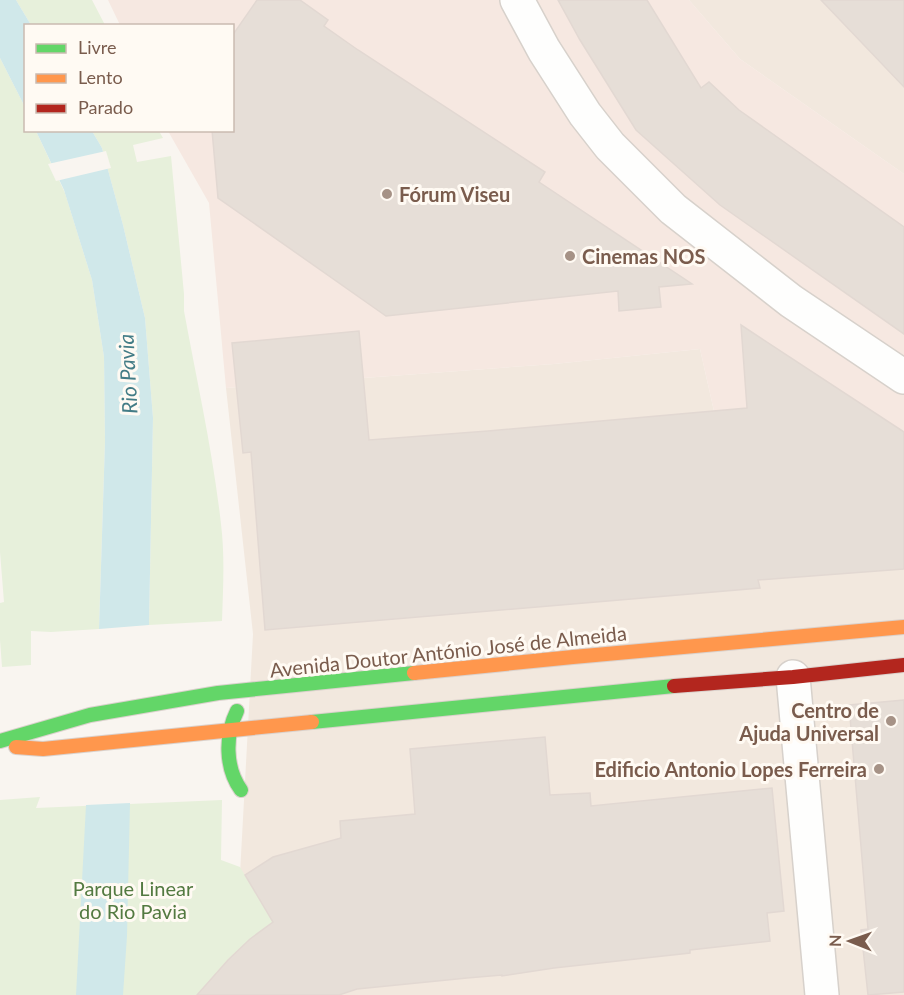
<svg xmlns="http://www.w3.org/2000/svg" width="904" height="995" viewBox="0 0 904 995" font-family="Lato,sans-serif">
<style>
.residential{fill:#f2e8de}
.commercial{fill:#f6e8e1}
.green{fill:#e7f0db}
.water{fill:#d0e8ea}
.pier{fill:#f9f5f0}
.building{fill:#e6ded7;stroke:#e2d8d2;stroke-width:1.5}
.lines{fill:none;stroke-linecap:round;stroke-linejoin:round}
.street-casing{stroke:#d7d1cb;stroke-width:36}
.fast-casing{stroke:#dad1cc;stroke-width:16}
.slow-casing{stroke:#dad1cc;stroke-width:16}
.jam-casing{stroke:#dad1cc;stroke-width:16}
.street{stroke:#fefefd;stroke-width:33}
.fast{stroke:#63d668;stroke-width:14}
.slow{stroke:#ff974d;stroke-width:14}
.jam{stroke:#b3261e;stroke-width:14}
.poi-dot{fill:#a69286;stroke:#fffaf3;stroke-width:2}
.labels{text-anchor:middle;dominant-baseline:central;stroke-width:6;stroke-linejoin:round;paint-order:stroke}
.poi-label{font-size:20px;font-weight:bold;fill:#7a5c4d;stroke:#fffaf3;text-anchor:start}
.street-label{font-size:20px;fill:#7a5c4d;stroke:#fffaf3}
.park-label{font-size:20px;fill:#537a41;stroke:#fffaf3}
.water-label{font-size:21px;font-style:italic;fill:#437c86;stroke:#fffaf3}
</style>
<rect width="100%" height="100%" fill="#f9f5f0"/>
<path class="residential" d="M689 0H904V174L740 59Z
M700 349 751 576 904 564V995H192L240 874 253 634 226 388 554 364Z"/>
<path class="commercial" d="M108 0H689L740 59 904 174V564L751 576 700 349 554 364 226 388 209 203 168 131 232 130V26L120 25Z"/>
<path class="green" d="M16 0H92L105 25H31Z
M0 58 25 107 26 130 36 131 65 193 92 280 104 357 105 441 99 629 51 632 31 631V665L2 667 0 640V603L4 602 0 552Z
M92 131H159L163 138 133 145 137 162 171 156 184 294V311C197 382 213 452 221 524 225 556 223 589 222 621L149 625 153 418 145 318 123 225 102 148Z
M40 797 36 808 222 800 221 860 240 867 273 922C245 942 218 965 200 995H0V800Z"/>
<path class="water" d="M0 0H16L31 25 26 26 25 107 0 58Z
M36 131H92L102 148 123 225 145 318 153 418 149 625 99 629 105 441 104 357 92 280 64 190Z
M130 803 127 936 123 995H76L86 805Z"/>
<path class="pier" d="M106 151 111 168 56 181 48 164Z"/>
<path class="building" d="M257 0H300L328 20 324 26 358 50 545 172 539 182 692 284 659 287 661 307 619 311 618 291 386 316 218 198 212 130H232V36Z
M558 0H647L701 88 709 82 739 110 904 227V334L720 205 636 130 580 40Z
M821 0H904V87Z
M741 325 904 432V569L758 580 760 588 265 630 251 452 243 453 232 343 359 331 369 440 488 431 747 408Z
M904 700V992L868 995 861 930 868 929 849 705Z
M545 737 550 795 590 793 591 806 772 788 784 911 767 913 770 941 690 950V953L554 968 502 976V975L467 978 357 989 339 995H197L228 960 250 939 273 922 245 875 273 857 341 838 340 821 415 814 410 749Z"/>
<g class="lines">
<defs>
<path id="street" d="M517 0 544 50 585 114 610 146 673 209 791 301 904 377
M793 677 822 995"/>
<path id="fast" d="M237 711C225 735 225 768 241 790
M312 722 674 686
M0 741 90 715 218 693 414 673"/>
<path id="slow" d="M414 673 573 657 904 627
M16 747 43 749 312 722"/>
<path id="jam" d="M674 686 793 677 904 665"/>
</defs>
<use href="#street" class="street-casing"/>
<use href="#fast" class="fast-casing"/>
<use href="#slow" class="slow-casing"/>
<use href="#jam" class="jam-casing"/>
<use href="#street" class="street"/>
<use href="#fast" class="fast"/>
<use href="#slow" class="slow"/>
<use href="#jam" class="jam"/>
</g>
<g class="poi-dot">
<circle cx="387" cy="194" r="6"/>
<circle cx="570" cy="256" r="6"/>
<circle cx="891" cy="721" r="6"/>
<circle cx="879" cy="769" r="6"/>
</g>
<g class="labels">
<g class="poi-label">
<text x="399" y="194">Fórum Viseu</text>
<text x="582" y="256">Cinemas NOS</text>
<text x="879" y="710" text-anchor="end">Centro de<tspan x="879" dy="23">Ajuda Universal</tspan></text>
<text x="867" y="769" text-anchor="end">Edificio Antonio Lopes Ferreira</text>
</g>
<g class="street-label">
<text transform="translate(448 651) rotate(-6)">Avenida Doutor António José de Almeida</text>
</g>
<g class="park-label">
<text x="133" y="888">Parque Linear<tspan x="133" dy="23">do Rio Pavia</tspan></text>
</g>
<g class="water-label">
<text transform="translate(127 374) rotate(-93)">Rio Pavia</text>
</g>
</g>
<rect x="24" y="24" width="210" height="108" fill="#fffaf3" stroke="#cabbb1" stroke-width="1.5"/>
<rect x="36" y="44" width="30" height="9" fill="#63d668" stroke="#cabbb1" stroke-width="1.5"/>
<text x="78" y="54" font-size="18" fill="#7a5c4d">Livre</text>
<rect x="36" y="74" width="30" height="9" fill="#ff974d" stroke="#cabbb1" stroke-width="1.5"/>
<text x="78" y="84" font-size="18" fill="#7a5c4d">Lento</text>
<rect x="36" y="104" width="30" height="9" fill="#b3261e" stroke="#cabbb1" stroke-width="1.5"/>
<text x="78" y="114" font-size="18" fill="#7a5c4d">Parado</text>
<g transform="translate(850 941) rotate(271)" stroke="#fffaf3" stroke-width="4.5" paint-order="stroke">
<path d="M0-4.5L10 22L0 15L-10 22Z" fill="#7a5c4d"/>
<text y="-9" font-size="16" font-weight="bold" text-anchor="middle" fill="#7a5c4d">N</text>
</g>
</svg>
